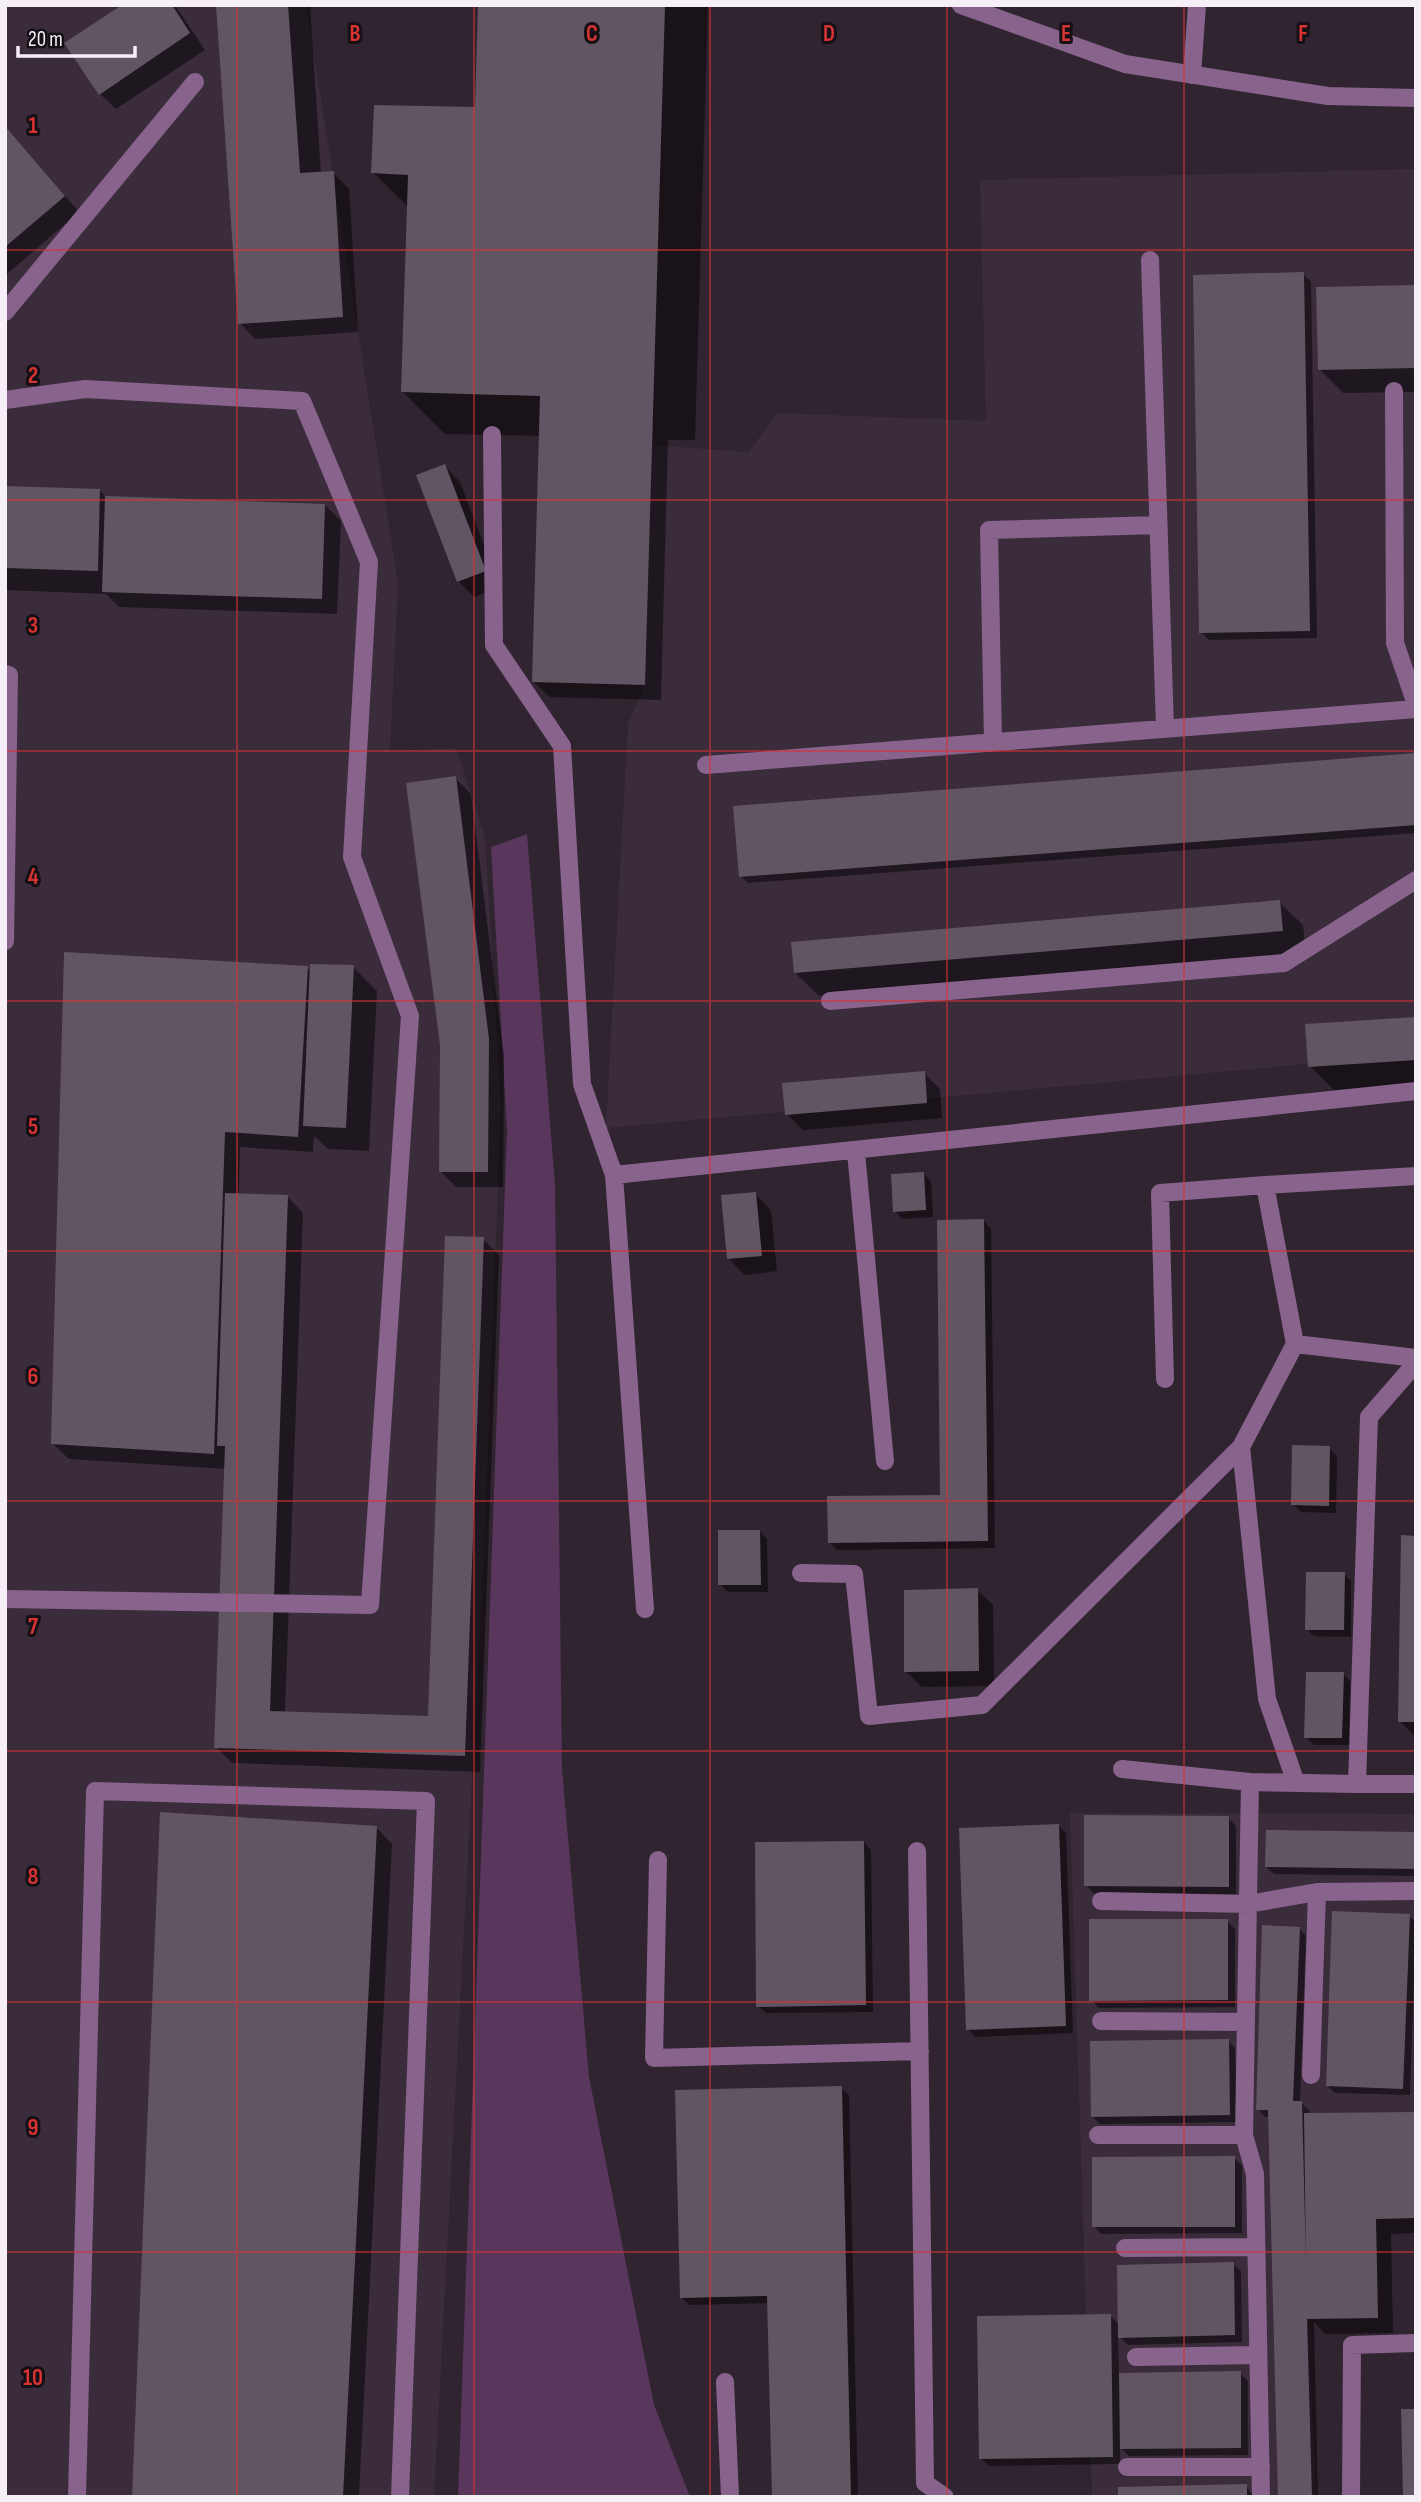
<svg xmlns="http://www.w3.org/2000/svg" width="1421" height="2502" viewBox="0 0 1421 2502" font-family="'Sofia Sans Condensed',sans-serif">
<style>
.built{fill:#3b2c3c}
.green{fill:#59375c}
.shadow{fill:#0007}
.building{fill:#625563}
.lines{fill:none;stroke-linecap:round;stroke-linejoin:round}
.minor{stroke:#88638c;stroke-width:18}
.grid{fill:none;stroke:#d83232;stroke-width:2;stroke-opacity:0.55}
.grid-label{font-size:23px;text-anchor:middle;font-weight:bold;fill:#d83232;stroke:#141015;stroke-width:6;stroke-linejoin:round;paint-order:stroke}
</style>
<rect width="100%" height="100%" fill="#2f2430"/>
<path class="built" d="M5 5H306L398 583 390 751 456 748 485 837 501 1105 484 1551 434 2497H5Z
M1416 169V1054L606 1128 628 724 645 685 652 445 749 452 777 413 986 421 980 180Z
M1070 1813 1416 1814V2112L1305 2113 1308 2319 1316 2497H1092Z"/>
<path class="green" d="M527 834 555 1184 562 1769 589 2077 654 2405 690 2497H458L507 1130 491 847Z"/>
<path class="shadow" d="M125 5H175L205 50 116 109 100 94Z
M218 5H310L321 174 333 173 349 189 358 332 255 339 240 323Z
M472 5H708L695 440H668L661 700 550 697 534 682 541 436 445 434 403 392 409 208 373 172 477 109 480 6Z
M5 126 79 212 5 276Z
M1303 274 1311 282 1317 638 1209 640 1201 632Z
M1416 286V392L1343 393 1319 369Z
M444 466 460 482 500 587 474 597 458 581Z
M5 488 100 491 107 498 325 505 341 521 337 614 119 607 106 594 5 590Z
M1416 755V833L748 883 740 876Z
M455 778 471 794 504 1056 503 1187H456L440 1171Z
M1279 902 1303 925 1306 954 819 996 795 973Z
M353 967 377 991 369 1151 328 1149 314 1136 313 1152 240 1147 239 1195 288 1197 303 1213 285 1713 430 1718 483 1239 499 1255 480 1772 232 1763 216 1747 226 1469 69 1459 53 1444 307 968 312 972Z
M1416 1019V1084L1334 1090 1310 1066Z
M924 1073 940 1089 942 1118 803 1130 787 1114Z
M923 1173 931 1181 933 1217 902 1219 895 1211Z
M755 1194 771 1210 777 1271 745 1275 729 1259Z
M984 1221 991 1229 995 1548 837 1550 829 1542 942 1497Z
M1329 1448 1337 1456 1336 1513 1301 1512 1293 1504Z
M760 1531 767 1539 768 1592H728L720 1584Z
M1416 1537V1738L1400 1721Z
M1344 1574 1351 1581V1637L1314 1636 1307 1629Z
M977 1590 993 1605 994 1686 922 1687 906 1672Z
M1343 1674 1350 1681 1349 1745H1314L1306 1737Z
M1228 1818 1236 1826V1894L1093 1893 1086 1885Z
M1059 1826 1066 1833 1073 2033 975 2037 968 2029Z
M377 1828 392 1844 359 2497H133Z
M1416 1833V1876L1274 1874 1266 1867Z
M864 1842 871 1850 873 2012 766 2013 758 2006Z
M1409 1916 1416 1922 1410 2095 1335 2093 1327 2085Z
M1227 1921 1235 1929V2007L1099 2008 1091 2000Z
M1299 1928 1306 1936 1300 2102 1309 2110V2115L1416 2113V2233L1391 2234 1393 2333 1325 2334 1314 2322 1318 2497H1280L1270 2117H1265L1258 2109Z
M1228 2041 1235 2048 1237 2122 1100 2124 1093 2117Z
M841 2088 849 2095 858 2497H774L769 2303 689 2305 682 2298Z
M1234 2158 1242 2166V2233L1101 2234 1094 2226Z
M1233 2264 1241 2271 1242 2342 1128 2345 1118 2335 1119 2374 1240 2373 1248 2381V2455L1129 2456 1120 2447V2464L989 2466 981 2458 1110 2316 1120 2325Z
M1246 2486 1254 2497H1120Z"/>
<path class="building" d="M122 5H172L190 33 99 95 64 43Z
M216 5H288L300 173 334 171 343 317 238 324Z
M478 5H665L645 685 532 682 540 396 401 392 408 175 371 173 374 105 475 107Z
M5 126 65 196 5 247Z
M1304 272 1310 631 1199 633 1193 275Z
M1416 285V368L1318 370 1316 287Z
M445 464 486 571 457 582 416 475Z
M5 486 100 489 98 571 5 568Z
M105 496 325 504 322 599 102 592Z
M1416 753V825L739 877 733 806Z
M456 776 489 1039 488 1172H439L440 1045 406 783Z
M1280 900 1283 931 794 973 791 942Z
M64 952 308 966 298 1137 225 1132 214 1454 51 1444Z
M310 964 354 965 346 1128 303 1126Z
M1416 1017V1060L1308 1067 1305 1024Z
M925 1071 927 1103 785 1115 782 1083Z
M924 1172 926 1210 893 1212 891 1174Z
M756 1192 762 1256 727 1259 721 1195Z
M225 1193 288 1195 270 1711 428 1716 445 1236 484 1237 465 1756 214 1748 225 1446H217Z
M984 1219 988 1541 828 1543 827 1496 940 1495 937 1220Z
M1292 1445 1330 1446 1329 1506 1291 1505Z
M718 1530H760L761 1585H718Z
M1401 1535 1416 1536V1722H1398Z
M1306 1572H1345L1344 1630H1305Z
M978 1588 979 1671 904 1672V1590Z
M1306 1672H1344L1342 1738H1304Z
M160 1812 377 1826 343 2497H132Z
M1084 1815 1229 1816V1887L1084 1886Z
M1059 1824 1066 2026 966 2030 959 1828Z
M1266 1830 1416 1832V1869L1265 1867Z
M864 1841 866 2005 756 2007 755 1842Z
M1332 1911 1410 1914 1403 2089 1326 2086Z
M1089 1919H1228V2000L1089 2001Z
M1262 1925 1300 1927 1293 2101H1302L1306 2262 1304 2113 1416 2112V2218L1376 2219 1378 2318 1307 2319 1312 2497H1278L1268 2110H1256Z
M1229 2039 1230 2115 1091 2117 1090 2041Z
M842 2086 851 2497H772L767 2296 680 2298 675 2090Z
M1235 2156V2227H1092V2157Z
M1234 2262 1235 2335 1118 2338 1117 2265Z
M1111 2314 1113 2457 979 2459 977 2316Z
M1241 2371V2448L1120 2449 1119 2373Z
M1401 2409H1416V2497H1403Z
M1247 2484V2497H1118V2487Z"/>
<g class="lines">
<path class="minor" d="M961 5 1125 64 1328 96 1416 98
M1192 75 1197 5
M1150 260 1165 728
M5 312 195 82
M1394 391 1395 643 1416 704
M5 400 85 389 302 401 369 562 352 857 410 1016 370 1605 5 1599
M492 435 494 645 562 746 582 1084 614 1175 1416 1091
M5 674 9 675 5 941
M993 742 989 530 1158 525
M706 765 1416 709
M830 1001 1284 963 1416 880
M856 1152 885 1461
M614 1175 645 1609
M1416 1176 1265 1185 1295 1344 1416 1358
M1295 1344 1241 1447 1267 1699 1296 1783
M1165 1379 1160 1193 1265 1185
M801 1573 854 1574 869 1716 982 1705 1241 1447
M1122 1769 1250 1782
M1357 1784H1416
M917 1851 925 2483 945 2497
M658 1860 654 2058 920 2051
M1101 1901 1248 1904 1317 1892 1416 1891
M1101 2021 1246 2022
M1311 2075 1317 1892
M1098 2135H1244
M1125 2248 1256 2247
M1136 2357 1258 2355
M725 2382 730 2497
M1127 2467H1261
M77 2497 95 1791 426 1801 400 2497
M1261 2497 1255 2174 1244 2135 1250 1782 1357 1784 1369 1417 1416 1363
M1351 2497 1352 2345 1416 2343"/>
</g>
<path class="grid" d="M237 5V2497M474 5V2497M710 5V2497M947 5V2497M1184 5V2497M5 250H1416M5 500H1416M5 751H1416M5 1001H1416M5 1251H1416M5 1501H1416M5 1751H1416M5 2002H1416M5 2252H1416"/>
<g class="grid-label">
<text x="355" y="41">B</text>
<text x="592" y="41">C</text>
<text x="829" y="41">D</text>
<text x="1066" y="41">E</text>
<text x="1303" y="41">F</text>
<text x="33" y="133">1</text>
<text x="33" y="383">2</text>
<text x="33" y="633">3</text>
<text x="33" y="884">4</text>
<text x="33" y="1134">5</text>
<text x="33" y="1384">6</text>
<text x="33" y="1634">7</text>
<text x="33" y="1884">8</text>
<text x="33" y="2135">9</text>
<text x="33" y="2385">10</text>
</g>
<rect width="1421" height="2502" fill="none" stroke="#f6eff7" stroke-width="14"/>
<path d="M18 46v10h117v-10" fill="none" stroke="#f6eff7" stroke-width="3.5"/>
<text x="28" y="46" font-size="21" fill="#f6eff7" stroke="#141015" stroke-width="5" paint-order="stroke">20 m</text>
</svg>
